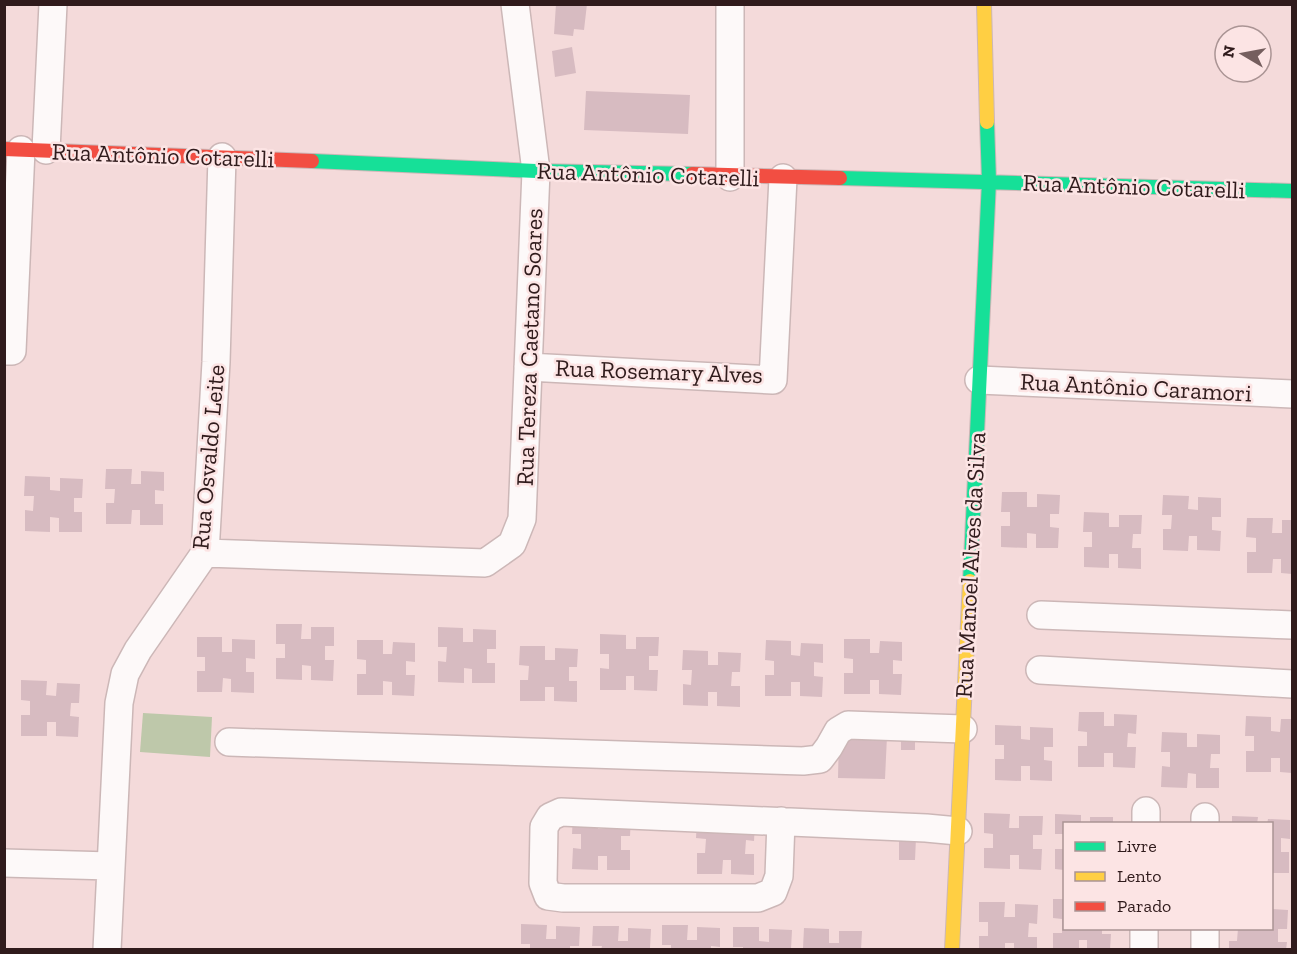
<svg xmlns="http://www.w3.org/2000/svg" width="1297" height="954" viewBox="0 0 1297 954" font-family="'Zilla Slab',serif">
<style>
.green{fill:#bec8aa}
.building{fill:#d7bbc1}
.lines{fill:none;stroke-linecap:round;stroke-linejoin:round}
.street-casing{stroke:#ccb7b7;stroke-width:30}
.fast-casing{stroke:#ccb7b7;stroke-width:16}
.slow-casing{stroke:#ccb7b7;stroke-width:16}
.jam-casing{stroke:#ccb7b7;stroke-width:16}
.street{stroke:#fdf9f9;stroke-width:27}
.fast{stroke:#16e098;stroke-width:14}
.slow{stroke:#ffcf43;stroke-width:14}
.jam{stroke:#f24e42;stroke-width:14}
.labels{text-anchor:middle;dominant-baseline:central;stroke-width:5;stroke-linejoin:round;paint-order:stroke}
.street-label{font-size:24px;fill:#301b1c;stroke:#fce4e4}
</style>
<rect width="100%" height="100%" fill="#f4dada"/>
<path class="green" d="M143 713 212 717 210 757 140 752Z"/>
<path class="building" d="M556 4H587L584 30 574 29 573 36 554 34Z
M572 47 576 73 555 77 552 51Z
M586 91 690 95 688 134 584 130Z
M106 469H132L131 484H141V471L164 472V491L155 490V504H163V525H140V510H132L131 524H106V503H114L115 489H105Z
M25 476 50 477V490L60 491V478L83 479 82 498H74V512H82V532H59V518L50 517V532L25 531V510L33 511 34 496H24Z
M1002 492H1027V507H1037V494L1060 495 1059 514H1050V527L1059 528 1058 548H1036V534L1027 533V548L1001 547V526H1010V512H1001Z
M1163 495 1189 496 1188 509 1198 510V497L1221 498V517H1212V530L1221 531 1220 551 1197 550V536H1189L1188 551 1163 550V529H1171L1172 515H1162Z
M1084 512 1109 513V527H1119V515H1142L1141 534H1133L1132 548H1141V569L1118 568V554H1109V568L1084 567V547H1092V532H1083Z
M1247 518H1273L1272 533H1282V520H1292V574L1281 573V559H1273L1272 573H1247V552H1256V538L1246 537Z
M276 624H302L301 639H311V627H334V646H325V660H334L333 681 311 680V666L302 665V680L276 679V658H285V644H276Z
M438 627 463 628V642H473V629L496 630V649H487V663H495V683H472V669L464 668V683L438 682V661L446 662 447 647H438Z
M600 634 626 635V649H636V637H659L658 656H649V670H658L657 691 634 690V676H626V690H600V668L609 669V654H600Z
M197 637H222V652H232V639L255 640V659L246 658V672H254V693L231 692V679L223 678 222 692H197V671H205V657H197Z
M844 639H870V653H879L880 641 902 642V661L893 660V674H902L901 695 879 694V680H870V694H844V673H853V659L844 658Z
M357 640H383V654H392L393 642 415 643V662L406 661V675H415L414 696 392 695V682L383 681V695H357V674H366V660L357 659Z
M766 640 791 641V655L800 656 801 643 823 644V663L814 662V676L823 677 822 697 800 696V682H791V696H765V675H774V661L765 660Z
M520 646H545V660H555V648L578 649 577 667H569V681H577V702L554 701V687H545V701H520V680H528L529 666 519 665Z
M683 650 708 651V665H718V652L741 653 740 672H732L731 686H740V707L717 706V692H708V706L683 705V684L691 685 692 670H682Z
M21 680 47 681 46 695 56 696 57 683 80 684 79 703H71L70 716 79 717 78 737 56 736V722H47V736H21V715H30V701L21 700Z
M1079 712H1104V726H1114V714L1137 715 1136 734 1128 733 1127 747H1136L1135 768 1113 767V753H1104V767H1078V746H1087V732L1078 731Z
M1246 716 1271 717V731L1280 732 1281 719H1292V773L1280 772V758H1271V772H1246V751H1254V736H1245Z
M995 725 1021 726V739L1030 740V727L1053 728V747H1044V760L1052 761V781L1030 780V766H1021V781L995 780V759H1004V745H995Z
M1162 732 1187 733V747H1197V734L1220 735V754H1211L1210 768H1219V788H1196V774L1188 773 1187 788 1161 787 1162 766 1170 767V752H1161Z
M901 733H915V750H901Z
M839 734 887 736 885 779 838 778Z
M984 813 1010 814 1009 828H1019V816H1043L1042 835H1033V849H1042L1041 870 1019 869V855H1010V869L984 868V848H993V834L984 833Z
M573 814 598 815V829H608V816L631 817 630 836H621V850H630V870H607V856H598V870L572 869 573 848 581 849V834H572Z
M1055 814 1081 815V824H1064V834H1055Z
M1232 816 1258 817 1257 824H1232Z
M1090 817H1113V824H1090Z
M697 818 723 819 722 833H732V821L755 822 754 841 746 840 745 854H754V875L731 874V860H723L722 874H697V853H705L706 839 696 838Z
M1268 819 1290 820V839L1281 838V852H1289V873H1272V824H1267Z
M899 838H916L915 860H899Z
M1055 849H1064V870L1055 869Z
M1053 899H1064V928H1102V934H1111L1110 950H1087V940H1079V950H1053V933H1062V919L1053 918Z
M979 902H1005L1004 917H1015V904L1038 905 1037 924 1029 923 1028 937H1037V950H1014V943H1005V950H979V936H988V922H979Z
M1272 909 1288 910 1287 929H1278V942H1287L1286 950H1229V941H1237L1238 928H1272Z
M521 924 547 925 546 939H556V926L580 927 579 946H570V950H530V944H521Z
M662 925H688L687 940H697V927L720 928V947L711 946V950H671V945H662Z
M593 926H619L618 941H628V928L651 929 650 948 601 950 602 946H592Z
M733 927H759V941L769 942V929L792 930 791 949 743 950V947H733Z
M804 928 829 929V943H839V931H862L861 950 803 948Z"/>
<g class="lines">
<defs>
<path id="street" d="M730 4V177
M46 150 53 4
M4 351H12L21 150
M528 367 773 380 783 178
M979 380 1292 394
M205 553 485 563 512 544 522 519 536 171 515 4
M1041 615 1292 625
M1040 670 1292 684
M229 742 803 761 820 759 829 747 838 731 848 725 963 729
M781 821 779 876 773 892 758 898H563L548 896 543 883 544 827 550 817 561 812 926 828 958 831
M1146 824V811
M1205 824V817
M4 863 110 866
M107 950 119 703 125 674 138 650 205 553 216 362 222 157
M1144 950V928
M1205 950V928"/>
<path id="fast" d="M312 161 536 171 692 174
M840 178 1292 191
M970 581 989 181 987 122"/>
<path id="slow" d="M984 4 987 122
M952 950 970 581"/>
<path id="jam" d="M4 149 312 161
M692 174 840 178"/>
</defs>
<use href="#street" class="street-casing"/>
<use href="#fast" class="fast-casing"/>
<use href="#slow" class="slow-casing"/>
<use href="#jam" class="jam-casing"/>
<use href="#street" class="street"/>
<use href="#fast" class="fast"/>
<use href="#slow" class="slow"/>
<use href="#jam" class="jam"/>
</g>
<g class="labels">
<g class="street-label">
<text transform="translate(163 155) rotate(2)">Rua Antônio Cotarelli</text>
<text transform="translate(648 174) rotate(2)">Rua Antônio Cotarelli</text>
<text transform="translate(1134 186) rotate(2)">Rua Antônio Cotarelli</text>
<text transform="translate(529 347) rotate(-88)">Rua Tereza Caetano Soares</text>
<text transform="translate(659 371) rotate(2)">Rua Rosemary Alves</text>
<text transform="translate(1136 387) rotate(3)">Rua Antônio Caramori</text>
<text transform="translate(208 457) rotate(-85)">Rua Osvaldo Leite</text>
<text transform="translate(970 565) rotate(-87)">Rua Manoel Alves da Silva</text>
</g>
</g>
<rect width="1297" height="954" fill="none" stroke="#301b1c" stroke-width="12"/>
<rect x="1063" y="822" width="210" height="108" fill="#fce4e4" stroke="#aa9494" stroke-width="1.5"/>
<rect x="1075" y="842" width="30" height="9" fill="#16e098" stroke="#aa9494" stroke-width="1.5"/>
<text x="1117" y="852" font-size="18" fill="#301b1c">Livre</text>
<rect x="1075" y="872" width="30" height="9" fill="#ffcf43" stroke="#aa9494" stroke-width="1.5"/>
<text x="1117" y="882" font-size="18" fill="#301b1c">Lento</text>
<rect x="1075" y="902" width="30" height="9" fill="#f24e42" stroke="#aa9494" stroke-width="1.5"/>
<text x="1117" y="912" font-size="18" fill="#301b1c">Parado</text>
<g transform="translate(1243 54) rotate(280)"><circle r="28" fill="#fce4e4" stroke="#aa9494" stroke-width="1.5"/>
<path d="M0-4.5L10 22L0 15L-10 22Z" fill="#755e5e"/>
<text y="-9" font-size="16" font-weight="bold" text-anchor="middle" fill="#301b1c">N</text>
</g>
</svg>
